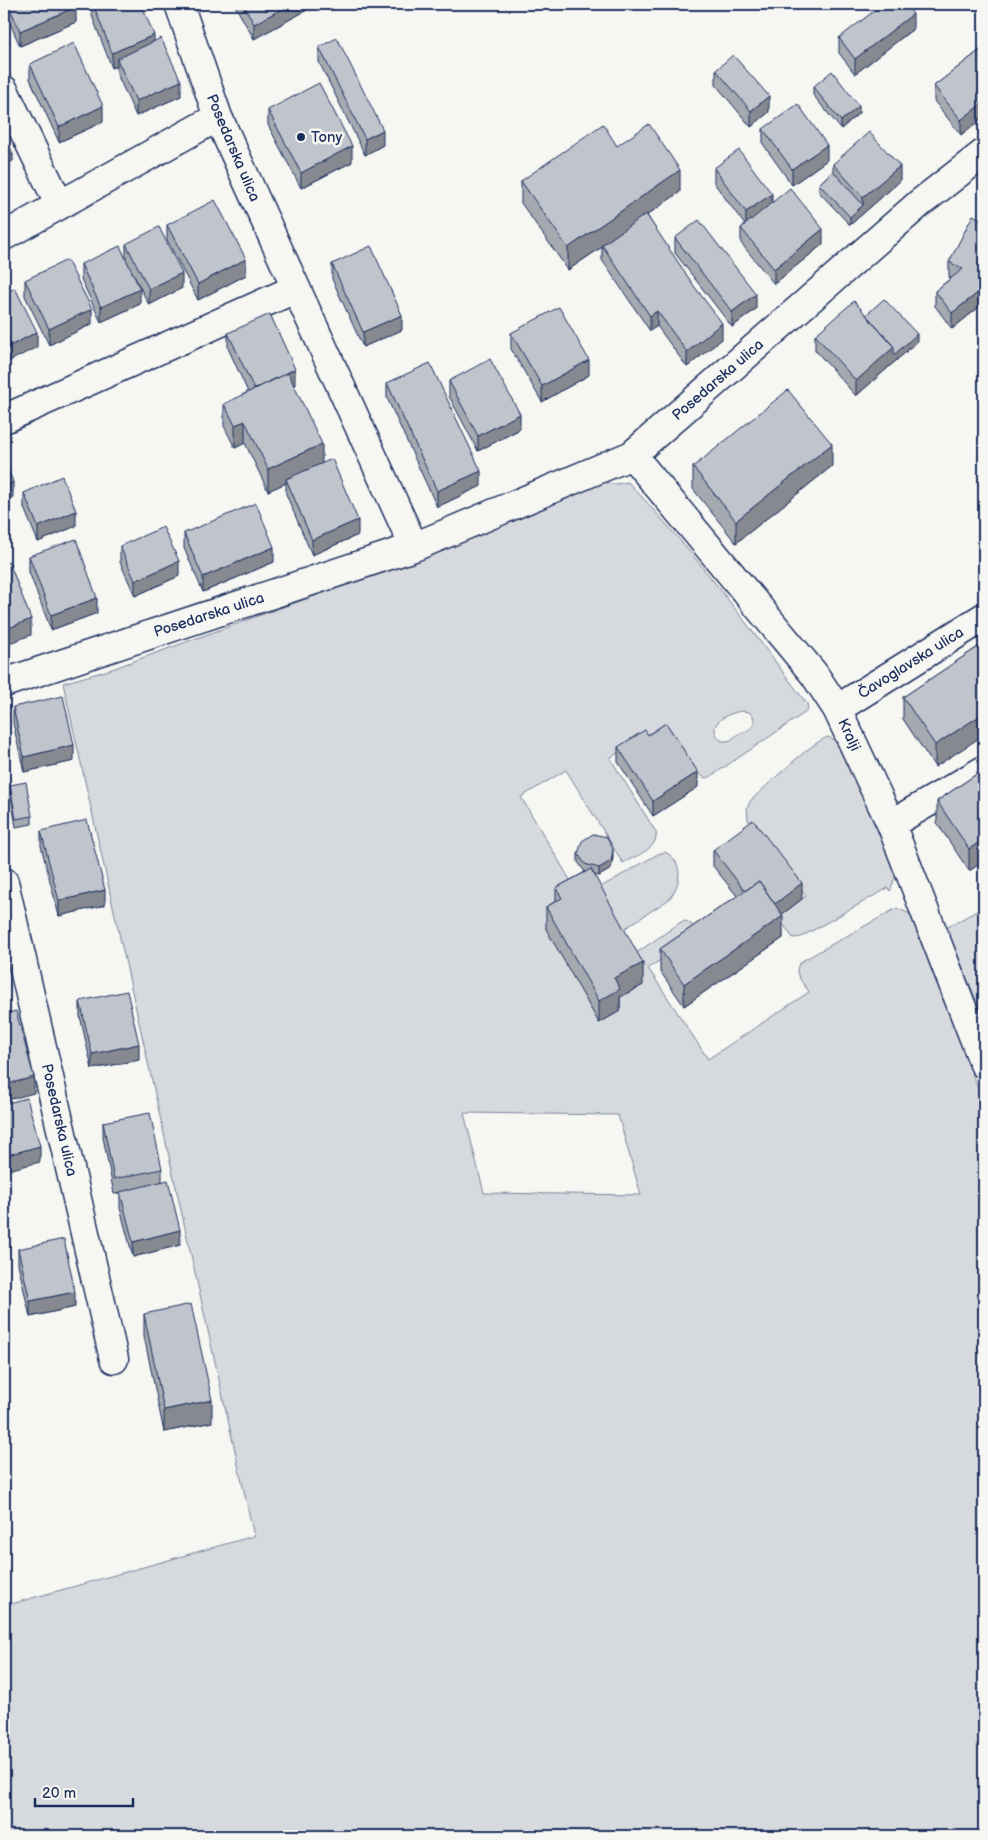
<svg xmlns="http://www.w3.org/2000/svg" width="988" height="1840" viewBox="0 0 988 1840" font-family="'Balsamiq Sans',sans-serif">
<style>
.green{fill:#d6d9dd;stroke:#78849e;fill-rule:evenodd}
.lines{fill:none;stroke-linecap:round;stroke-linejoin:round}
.minor-casing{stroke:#1b2f5e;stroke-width:31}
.minor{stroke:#f6f6f2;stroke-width:28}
.wall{fill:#a5a9b0;stroke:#1b2f5e}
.shaded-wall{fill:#868990;stroke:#1b2f5e}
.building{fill:#c0c4cd;stroke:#1b2f5e}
.poi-dot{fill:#1b2f5e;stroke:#f6f6f2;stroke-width:2}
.labels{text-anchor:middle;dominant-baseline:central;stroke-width:5;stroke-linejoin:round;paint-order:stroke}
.poi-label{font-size:15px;fill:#1b2f5e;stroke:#f6f6f2;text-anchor:start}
.street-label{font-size:15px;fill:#1b2f5e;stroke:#f6f6f2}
</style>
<rect width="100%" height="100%" fill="#f6f6f2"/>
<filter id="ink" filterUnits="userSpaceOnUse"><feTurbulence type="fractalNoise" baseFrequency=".02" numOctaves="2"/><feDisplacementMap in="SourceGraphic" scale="10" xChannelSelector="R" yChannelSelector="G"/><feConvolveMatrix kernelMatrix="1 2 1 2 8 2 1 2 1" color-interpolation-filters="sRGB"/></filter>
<g filter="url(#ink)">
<path class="green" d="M602 482 616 484 628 482C694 551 750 628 807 704L808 708 806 712 710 777 705 778 698 773 666 723 610 758 656 832C659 849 635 856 623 863L566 770 521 797 576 890 614 1000 643 977 632 956 681 922 686 921 691 924 695 930 692 940 648 968 708 1059 809 992C803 982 790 972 802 961L897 908 910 914 984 1104V1836H4V1606L254 1536 63 683 109 670 327 591 426 558ZM742 711 749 712 753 716C757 727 749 730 741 733 732 736 734 742 722 741 703 725 727 713 742 711ZM464 1113 618 1115 641 1195 484 1193Z
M828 737C849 743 886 851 896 875L890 891 888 888 801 937 793 938 778 917 806 896 748 820 747 808 751 800C767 786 811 742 828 737Z
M665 852C685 862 681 886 668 900L624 929 599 888 658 854Z
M984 907V1019L946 928Z"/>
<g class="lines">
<defs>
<path id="minor" d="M4 90 59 204
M4 236 218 117
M4 419 295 289
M632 455 814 674 837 709 891 824 984 1064
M414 547 632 455 920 203 984 153
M4 683 414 547 218 117 179 4
M837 709 984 617
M891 824 984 770
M4 882 114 1359"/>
</defs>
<use href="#minor" class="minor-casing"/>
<use href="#minor" class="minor"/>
</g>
<path class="wall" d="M4 4H74L76 22 20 46 4 10Z
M92 4H141L154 41 181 96 136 116 117 74V66L112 68 92 16Z
M234 4H307V10L254 39Z
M913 29 855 74 839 53V38Z
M319 47 383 145 365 155 319 62Z
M984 47 961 135 934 101V86Z
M30 64 103 122 59 142 30 79Z
M716 70 769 112 751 127 716 85Z
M813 87 859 113 841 129 813 95Z
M268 110 352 162 301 188 268 125Z
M763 129 827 160 792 185 763 144Z
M617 146 680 192 647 215 722 339 687 367 657 326 650 331 602 260V247L568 270 521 203V181Z
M833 164 900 181 850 225 819 192V184L833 171Z
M714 168 772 203 823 244 774 284 741 243V228L745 225 714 183Z
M984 221V303L952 329 935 306V291L951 278 949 277V262Z
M167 225 246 275 198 300 167 240Z
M675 238 756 309 732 327 675 253Z
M126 244 182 288 149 305 127 262 140 304 101 322 81 279V264L126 259Z
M332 264 402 330 363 347 332 279Z
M25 280 92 324 49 345 25 296Z
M866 315 917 342 856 396 815 350V335Z
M228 333 295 385 294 386 322 464 358 535 312 555 286 494V483L268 491 245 443 235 448 224 426V404L248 392 228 348Z
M511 333 589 375 542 402 511 349Z
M449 381 520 429 478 451 449 396Z
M387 383 481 486 437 507 387 398Z
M832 466 736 543 693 489V467Z
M24 493 76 526 38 542 24 508Z
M184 533 274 562 203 592 184 548Z
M120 546 179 576 135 596 120 562Z
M29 556 97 613 51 630 29 572Z
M984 643 935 767 903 719V697Z
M13 707 74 761 24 772 13 723Z
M648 735 698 787 653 816 618 762V747Z
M984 769V861L969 871 937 823V801Z
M10 785 32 816V824L16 827 10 792Z
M41 831 105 905 59 916 41 846Z
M713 850 802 899 782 914 783 938 684 1006 660 971V949L737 896 713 866Z
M578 854 613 857 611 869 599 876 594 875 643 985 620 997V1011L599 1023 546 929V907L556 901V888L585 872 578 862Z
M80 1001 139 1060 92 1069 80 1016Z
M103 1122 162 1169V1182L180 1245 133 1257 120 1208V1193L114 1194 103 1137Z
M18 1249 75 1307 30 1317 18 1264Z
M144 1314 212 1422 164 1432 144 1336Z"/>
<path class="shaded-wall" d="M291 4H307V10L254 39V24Z
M76 7V22L20 46V31Z
M913 14V29L855 74V59Z
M154 35V51L117 59V66L112 68V53Z
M181 81V96L136 116V101Z
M769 96V112L751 127V111Z
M984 102V117L961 135V120Z
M103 106V122L59 142V127Z
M859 106V113L841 129V121Z
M383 130V145L365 155V139Z
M827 145V160L792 185V169Z
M352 146V162L301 188V173Z
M13 154V161L4 166V158Z
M900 166V181L850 225V217L863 205V197Z
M680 170V192L603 246 602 245V247L568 270V248Z
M772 194V209L746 228V212Z
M823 229V244L774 284V269Z
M246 259V275L198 300V284Z
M182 273V288L149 305V289Z
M984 288V303L952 329V313Z
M140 289V304L101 322V307Z
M756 294V309L732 327V312Z
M92 309V324L49 345V329Z
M657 311V326L650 331V316Z
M402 315V330L363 347V332Z
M722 323V339L687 367V352Z
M37 332V347L4 364V349Z
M917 334V342L856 396V381L894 347Z
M589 360V375L542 402V386Z
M295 369V385L254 404V389Z
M520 414V429L478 451V436Z
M245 421V443L235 448V425Z
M322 444V466L286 479V483L268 491V469Z
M832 444V466L736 543V521Z
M481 471V486L437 507V491Z
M13 482V497L4 501V486Z
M76 511V526L38 542V527Z
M358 520V535L312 555V540Z
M274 547V562L203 592V577Z
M179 561V576L135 596V581Z
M97 598V613L51 630V615Z
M31 619V635L4 645V630Z
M984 713V735L935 767V745Z
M74 745V761L24 772V757Z
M698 772V787L653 816V801Z
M984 839V861L969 871V849Z
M613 849V857L611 869 599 876V868Z
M802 883V899L772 922V906Z
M105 890V905L59 916V901Z
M783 916V938L684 1006V984Z
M643 963V985L620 997V1011L599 1023V1001L614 978Z
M139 1044V1060L92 1069V1054Z
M34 1077V1093L4 1101V1085Z
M40 1146V1162L4 1171V1156Z
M180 1230V1245L133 1257V1242Z
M75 1292V1307L30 1317V1301Z
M212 1400V1422L164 1432V1410Z"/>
<path class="building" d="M8 4H74L76 7 20 31Z
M93 4H141L154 35 112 53Z
M243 4H291L254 24Z
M883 4H905L913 14 855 59 839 38Z
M161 38 181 81 136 101 117 59Z
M337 38 383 130 365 139 319 47Z
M74 43 103 106 59 127 30 64Z
M984 47V102L961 120 934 86Z
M733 55 769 96 751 111 716 70Z
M832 71 859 106 841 121 813 87Z
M319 83 352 146 301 173 268 110Z
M798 104 827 145 792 169 763 129Z
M603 124 617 146 649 124 680 170 568 248 521 181Z
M869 132 900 166 863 197 833 164Z
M4 134 13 154 4 158Z
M739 150 772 194 746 212 714 168Z
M833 171 863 205 850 217 819 184Z
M790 188 823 229 774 269 741 228Z
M215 200 246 259 198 284 167 225Z
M646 214 694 286 722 323 687 352 657 311 650 316 602 245Z
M973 215 984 221V288L952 313 935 291 963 269 949 262Z
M699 220 756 294 732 312 675 238Z
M159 227 182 273 149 289 126 244Z
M120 246 140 289 101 307 81 264Z
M371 246 402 315 363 332 332 264Z
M67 260 92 309 49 329 25 280Z
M15 288 37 332 4 349V294Z
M884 299 917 334 894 355V347L866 315Z
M854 301 894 347 856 381 815 335Z
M559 307 589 360 542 386 511 333Z
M270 314 295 369 254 389 228 333Z
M490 359 520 414 478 436 449 381Z
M430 363 481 471 437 491 387 383Z
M288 373 322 444 268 469 245 421 235 425 224 404Z
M788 390 832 444 736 521 693 467Z
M4 459 13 482 4 486Z
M332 459 358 520 312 540 286 479Z
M62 476 76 511 38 527 24 493Z
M256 503 274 547 203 577 184 533Z
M163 527 179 561 135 581 120 546Z
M76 539 97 598 51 615 29 556Z
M9 562 31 619 4 630V564Z
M984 643V713L935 745 903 697Z
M63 696 74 745 24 757 13 707Z
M666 723 698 772 653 801 618 747 645 730 648 735Z
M984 769V839L969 849 937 801Z
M26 782 32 816 16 819 10 785Z
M87 820 105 890 59 901 41 831Z
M753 820 802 883 775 904 759 881 745 891 713 850Z
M593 834 607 837 613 849 611 861 599 868 585 864 578 854 582 841Z
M591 869 643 963 614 978 620 989 599 1001 546 907 562 898 556 888Z
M759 881 783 916 684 984 660 949Z
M127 991 139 1044 92 1054 80 1001Z
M16 1011 34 1077 4 1085V1014Z
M27 1098 40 1146 4 1156V1104Z
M150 1113 162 1169 114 1179 103 1122Z
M168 1180 180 1230 133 1242 120 1192Z
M64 1239 75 1292 30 1301 18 1249Z
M191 1304 212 1400 164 1410 144 1314Z"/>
</g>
<circle class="poi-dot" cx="301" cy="137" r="5"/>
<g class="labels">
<g class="poi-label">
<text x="311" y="137">Tony</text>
</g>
<g class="street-label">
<text transform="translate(233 148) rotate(67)">Posedarska ulica</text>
<text transform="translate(718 380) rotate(-41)">Posedarska ulica</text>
<text transform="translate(209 615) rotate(-18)">Posedarska ulica</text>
<text transform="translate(911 663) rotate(-32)">Čavoglavska ulica</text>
<text transform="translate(849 735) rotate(65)">Kralji</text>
<text transform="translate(59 1120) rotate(77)">Posedarska ulica</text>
</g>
</g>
<rect width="988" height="1840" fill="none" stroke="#f6f6f2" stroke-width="20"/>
<rect x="10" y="10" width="968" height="1820" fill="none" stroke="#1b2f5e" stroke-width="2" filter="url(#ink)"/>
<path d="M35 1798v8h98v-8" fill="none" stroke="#1b2f5e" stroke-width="2.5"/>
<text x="42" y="1798" font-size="15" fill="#1b2f5e" stroke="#f6f6f2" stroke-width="4" paint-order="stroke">20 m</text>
</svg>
